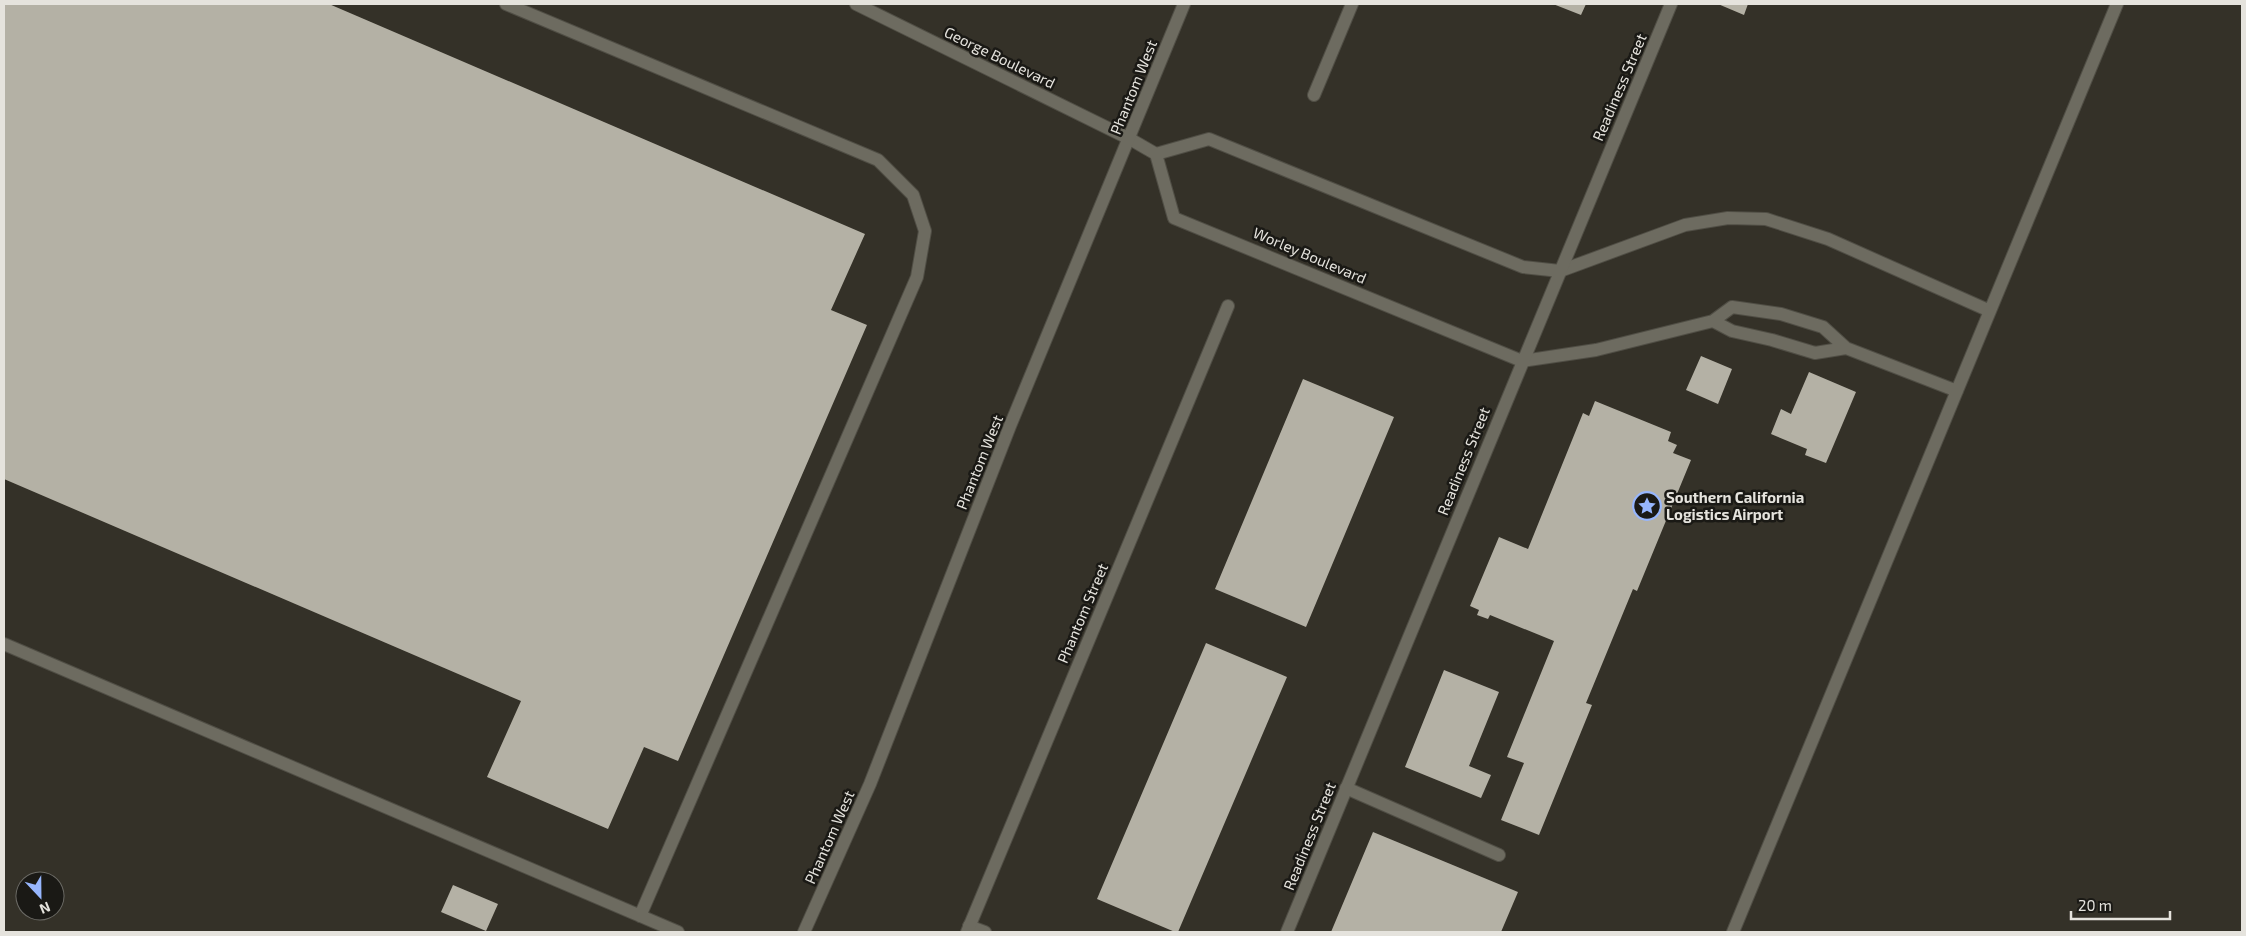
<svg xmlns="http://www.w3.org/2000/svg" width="2246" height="936" viewBox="0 0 2246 936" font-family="'Exo 2',sans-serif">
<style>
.building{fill:#b4b1a5}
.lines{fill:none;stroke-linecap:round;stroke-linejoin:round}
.service-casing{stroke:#504e45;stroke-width:14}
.minor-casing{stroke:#504e45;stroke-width:14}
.tertiary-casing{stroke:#504e45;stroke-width:14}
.service{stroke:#6d6b60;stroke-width:12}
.minor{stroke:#6d6b60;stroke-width:12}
.tertiary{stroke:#6d6b60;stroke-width:12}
.labels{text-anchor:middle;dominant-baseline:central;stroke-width:5;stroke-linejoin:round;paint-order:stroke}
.street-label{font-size:15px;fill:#e5e3dd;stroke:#1a1915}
.poi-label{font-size:15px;font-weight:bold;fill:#e5e3dd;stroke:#1a1915;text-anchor:start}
</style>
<rect width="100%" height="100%" fill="#343128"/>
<path class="building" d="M4 4H329L865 234 831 310 867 325 678 761 644 747 608 829 487 777 521 701 4 479Z
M1553 4H1586L1581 15Z
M1718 4H1748L1744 15Z
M1701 356 1732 369 1718 404 1686 390Z
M1809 372 1856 392 1826 463 1805 455 1807 449 1771 434 1781 409 1791 414Z
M1303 379 1394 417 1306 627 1215 589Z
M1595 401 1671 432 1668 441 1677 445 1673 453 1691 460 1637 591 1633 589 1586 703 1592 705 1539 835 1501 820 1524 763 1507 757 1554 641 1490 615 1488 619 1477 615 1479 610 1470 606 1499 537 1528 549 1583 413 1589 416Z
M1206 643 1287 677 1178 932H1175L1097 899Z
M1444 670 1499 692 1469 766 1491 775 1481 798 1405 767Z
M1373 832 1518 892 1501 932H1331Z
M453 885 498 904 486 931 441 912Z"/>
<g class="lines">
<defs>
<path id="service" d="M506 4 878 160 913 195 925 231 917 277 640 916
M1560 271 1685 225 1728 218 1766 219 1828 239 1990 311
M1713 321 1732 331 1772 340 1815 353 1846 348
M1522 361 1596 350 1713 321 1732 307 1781 314 1823 327 1846 348 1957 391
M4 644 678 932
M1346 788 1499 855
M969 926 985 932
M1733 932 2117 4"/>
<path id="minor" d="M856 4 1130 139 1156 154 1174 218 1522 361
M1314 95 1352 4
M1156 154 1209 139 1523 267 1560 271
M967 932 1228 306
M1287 932 1671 4"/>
<path id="tertiary" d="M804 932 870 784 1010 426 1184 4"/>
</defs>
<use href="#service" class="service-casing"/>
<use href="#minor" class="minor-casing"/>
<use href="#tertiary" class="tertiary-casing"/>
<use href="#service" class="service"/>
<use href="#minor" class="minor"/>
<use href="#tertiary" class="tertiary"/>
</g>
<defs>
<symbol id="sight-ring" viewBox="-11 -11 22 22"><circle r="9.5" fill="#1a1915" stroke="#97b6fd" stroke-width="1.5"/><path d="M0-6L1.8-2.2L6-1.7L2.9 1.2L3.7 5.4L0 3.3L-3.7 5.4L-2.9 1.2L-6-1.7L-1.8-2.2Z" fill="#97b6fd"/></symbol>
</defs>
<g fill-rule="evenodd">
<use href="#sight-ring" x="1631" y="490" width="32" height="32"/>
</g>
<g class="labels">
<g class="street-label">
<text transform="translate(1000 57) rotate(26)">George Boulevard</text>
<text transform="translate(1133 87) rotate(-68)">Phantom West</text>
<text transform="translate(1619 87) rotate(-67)">Readiness Street</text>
<text transform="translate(1310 255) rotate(23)">Worley Boulevard</text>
<text transform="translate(1463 461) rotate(-68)">Readiness Street</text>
<text transform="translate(979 462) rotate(-68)">Phantom West</text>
<text transform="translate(1082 613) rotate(-67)">Phantom Street</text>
<text transform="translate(1309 836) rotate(-68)">Readiness Street</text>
<text transform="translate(829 837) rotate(-66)">Phantom West</text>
</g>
<g class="poi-label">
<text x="1666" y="497">Southern California<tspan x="1666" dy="17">Logistics Airport</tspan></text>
</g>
</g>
<rect width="2246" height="936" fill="none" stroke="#e5e3dd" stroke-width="10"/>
<g transform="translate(40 896) rotate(158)"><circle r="24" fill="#1a1915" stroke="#6b6a65"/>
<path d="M0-4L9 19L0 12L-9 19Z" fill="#97b6fd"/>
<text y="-8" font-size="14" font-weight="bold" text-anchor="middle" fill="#e5e3dd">N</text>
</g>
<path d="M2071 911v8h99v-8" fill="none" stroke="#e5e3dd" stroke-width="2.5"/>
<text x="2078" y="911" font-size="15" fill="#e5e3dd" stroke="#1a1915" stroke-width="4" paint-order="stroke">20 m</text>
</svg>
